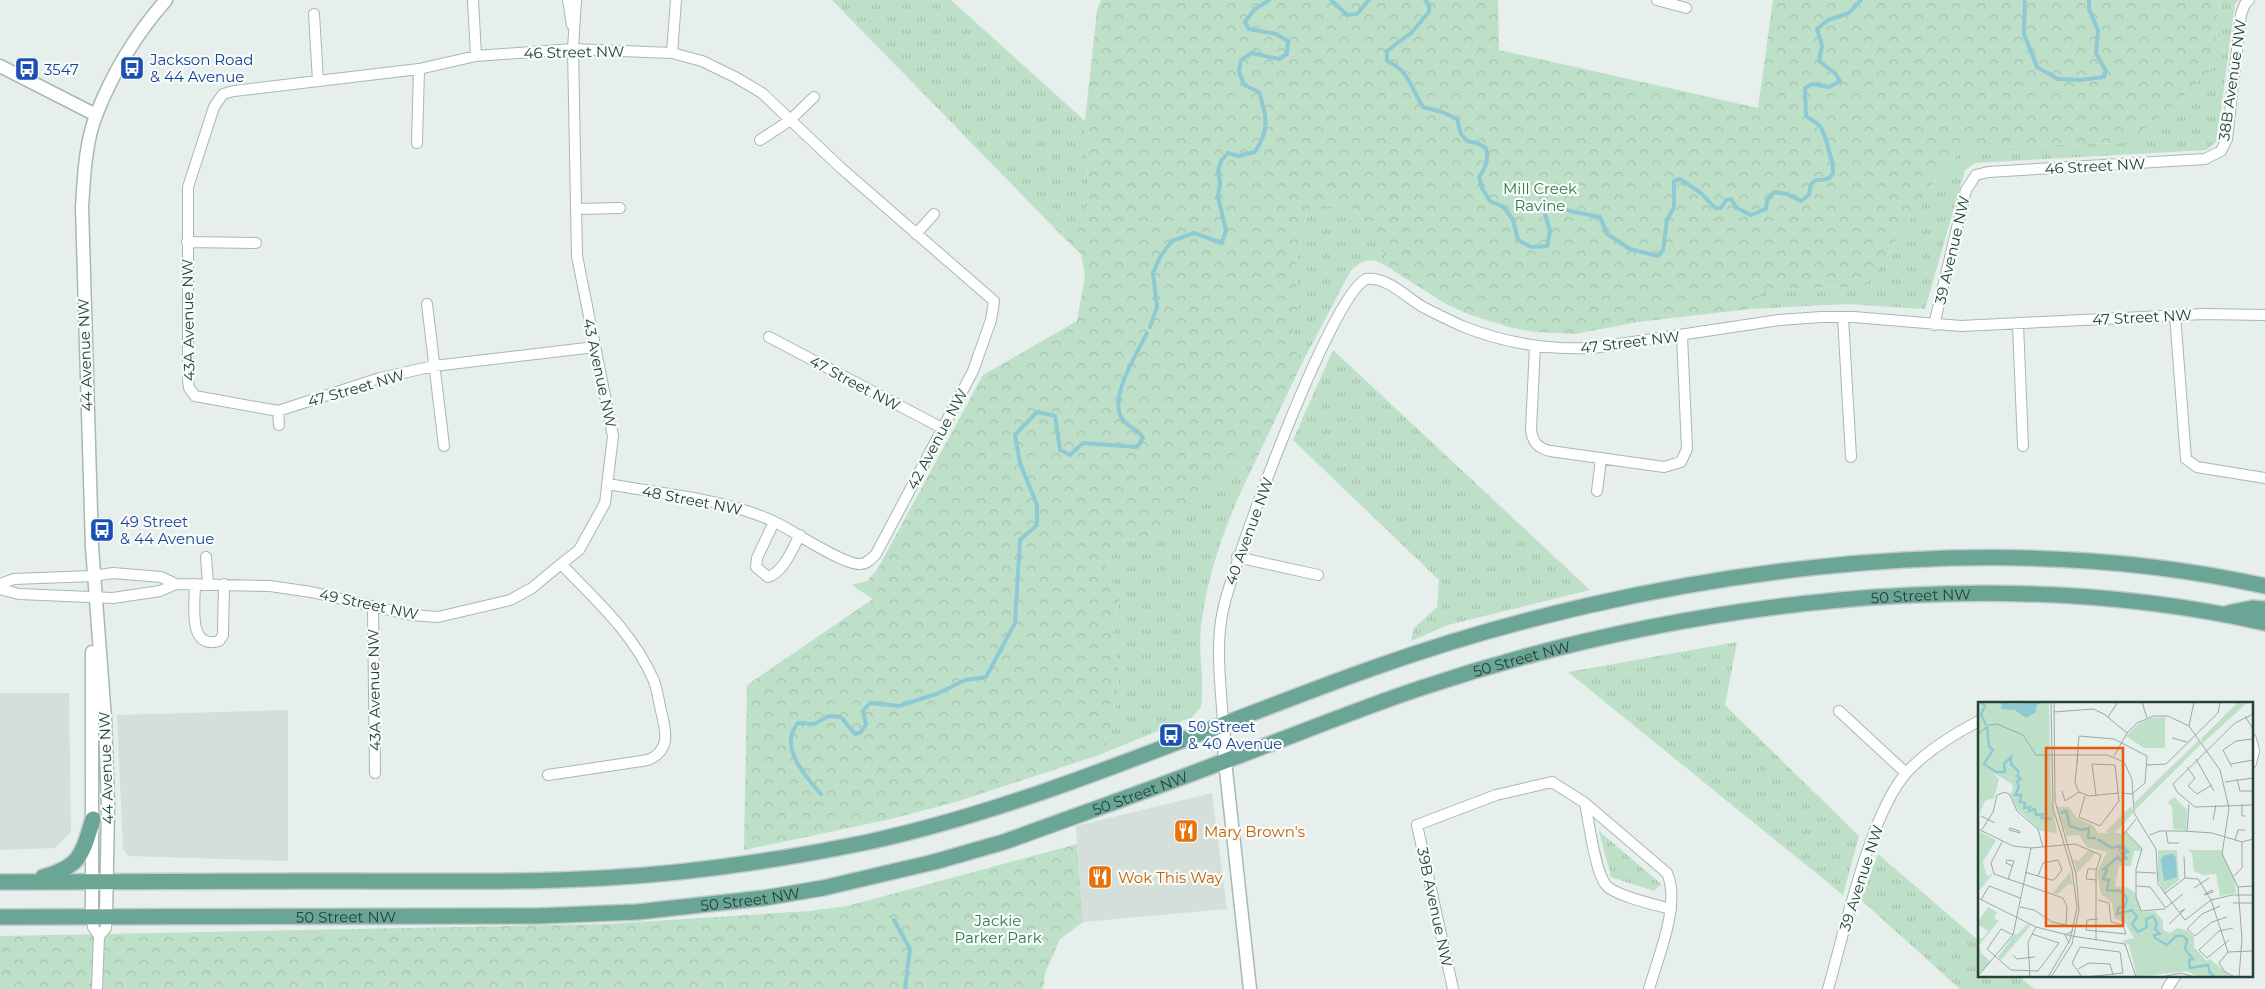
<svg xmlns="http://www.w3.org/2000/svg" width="2265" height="989" viewBox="0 0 2265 989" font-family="Montserrat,sans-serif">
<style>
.built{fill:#d4dfda}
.grass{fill:url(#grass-tufts)}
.forest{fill:url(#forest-crowns)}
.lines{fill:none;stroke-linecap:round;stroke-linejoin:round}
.stream{stroke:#8ec9d4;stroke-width:4}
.minor-casing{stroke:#a8b8b2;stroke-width:12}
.tertiary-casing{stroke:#a8b8b2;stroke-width:15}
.primary-casing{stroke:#c2cac8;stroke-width:18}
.minor{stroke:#fff;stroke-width:10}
.tertiary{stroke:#fff;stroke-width:12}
.primary{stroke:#6aa596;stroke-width:15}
.labels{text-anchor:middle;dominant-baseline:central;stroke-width:4.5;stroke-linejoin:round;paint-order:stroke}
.street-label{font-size:15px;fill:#24423a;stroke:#f7fbf9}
.transit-label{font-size:15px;fill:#164399;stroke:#f7fbf9;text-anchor:start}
.park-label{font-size:15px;fill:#2d7a4b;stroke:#f7fbf9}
.food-label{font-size:15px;fill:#c56008;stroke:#f7fbf9;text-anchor:start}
.inset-river{fill:none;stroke:#8ec9d4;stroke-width:2.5}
.inset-road{fill:none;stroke:#98aaa4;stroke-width:1}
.view{fill:#e8590c;fill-opacity:0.15;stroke:#e8590c;stroke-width:2.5}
.inset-edge{fill:none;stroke:#24423a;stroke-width:2.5}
</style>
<defs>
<pattern id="grass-tufts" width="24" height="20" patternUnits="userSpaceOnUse" patternTransform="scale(1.25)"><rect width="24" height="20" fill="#bfe0c8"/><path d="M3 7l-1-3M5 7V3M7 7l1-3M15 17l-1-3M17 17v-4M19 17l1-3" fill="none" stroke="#a4c1ad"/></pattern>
<pattern id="forest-crowns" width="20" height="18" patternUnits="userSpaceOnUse" patternTransform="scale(1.25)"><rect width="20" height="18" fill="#bfe0c8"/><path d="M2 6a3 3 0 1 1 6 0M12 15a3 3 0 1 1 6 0" fill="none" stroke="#a4c1ad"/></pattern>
</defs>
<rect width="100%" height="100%" fill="#e6efeb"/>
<path class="built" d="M0 693H69L71 832 55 848 0 850Z
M288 710V861L128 856 123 849 117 715Z
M1212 793 1227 909 1083 922 1076 826Z"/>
<path class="grass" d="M832 0H951L1085 121 1089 204 1062 236Z
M2220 0H2239L2235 4 2217 141 2206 150 1975 163 1965 170 1925 309 1846 304 1750 309 1764 289 1855 287 1872 279 1936 179 1963 148 2123 143 2213 67Z
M1349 205 1371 229 1391 269C1373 258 1365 256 1350 272L1301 365 1290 339 1298 322 1296 267 1305 219 1309 211 1317 206Z
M1333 350 1590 590 1448 625 1411 641 1414 628 1437 607 1439 580 1293 440Z
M1257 458C1230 512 1208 567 1201 627 1198 654 1205 681 1201 707L1192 717 1099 755 1115 717 1119 677 1112 627 1120 599 1106 567 1118 540 1143 539 1166 528 1194 504 1221 473Z
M1737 642 1725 705 1859 836 1843 895 1568 672Z
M1599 831 1661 884 1654 891 1611 877Z
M1878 854 1979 941V975H2018L2034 989H1960L1861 900Z"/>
<path class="forest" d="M1101 0H1498L1499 50 1758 108 1773 0H2220L2213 67 2164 115 2123 143 1963 148 1936 179 1872 279 1855 287 1765 289 1750 309 1638 322 1575 334 1534 332 1509 327 1468 314 1446 304 1391 269 1371 229 1349 205 1317 206 1309 211 1305 219 1296 267 1298 322 1290 338 1301 365 1257 458 1221 474 1194 504 1166 528 1143 539 1118 540 1106 567 1120 599 1112 627 1119 677 1115 717 1099 755 959 801 891 819 744 850 747 685 873 599 852 585 867 581 877 570 983 375 1077 321 1085 275 1081 254 1062 236 1089 204 1085 121 1097 10Z
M1077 844 1083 922 1060 939 1045 973 1043 989H0V936L607 924 809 911 847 906Z"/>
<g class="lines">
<path class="stream" d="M1331 0 1347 15 1357 14 1369 0
M1425 0 1429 5V12L1411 33 1387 51V61C1410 71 1410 87 1423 107L1442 112 1457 119 1461 134 1467 141 1477 143 1486 148C1489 160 1486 167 1479 177L1482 188 1490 201 1504 207 1513 220 1518 240 1531 247 1547 246 1550 231 1543 207 1549 203 1570 211 1600 217 1607 234 1630 249 1658 256 1663 250 1667 220 1674 207V181L1680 179 1701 193 1715 208H1721L1726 200 1731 199 1737 208 1751 215 1766 209 1767 200 1774 192 1787 194 1801 201 1809 195 1811 184 1816 180C1840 181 1833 167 1829 151 1827 143 1825 135 1821 128 1819 123 1811 120 1806 116L1805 88 1812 84 1829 87 1840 81 1835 73 1819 61 1822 46 1817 29 1828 20 1849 13 1861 0
M2025 0 2024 34 2037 67 2058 79 2080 80 2104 77 2106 71 2096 53 2098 30 2089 9V0
M1150 327 1157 307 1153 273 1160 257 1172 241 1194 233 1222 243 1226 230 1218 197 1220 183 1218 171 1221 161 1228 153 1239 156 1255 152C1270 129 1267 117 1259 92L1244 85 1239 71 1241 60 1252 53 1279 59 1287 54 1288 41 1276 34 1249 29 1245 22 1254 10 1269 0
M821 794C805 776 778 746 798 723L814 724 829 716 841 717 855 734 861 732 866 724 863 711 870 703 899 706 939 693 965 680 986 677 1015 623 1020 540 1037 525V505L1020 463 1015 435 1037 412 1055 416 1060 450 1070 455 1083 443 1137 447 1143 438C1138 429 1129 428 1123 420 1107 399 1137 354 1147 333
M894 920 910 949 905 989"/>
<defs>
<path id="minor" d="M473 0 476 56
M568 0 572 25
M1657 0 1686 8
M314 14 318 81
M672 53 676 0
M760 140 789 121 814 97
M417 143 419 69
M577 209 620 208
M916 234 934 214
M187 242 256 243
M427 304 444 446
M2175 315 2186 459 2197 467 2265 478
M1843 317 1851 457
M2018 324 2023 446
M1934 325 1966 190 1976 175 1988 172 2205 159 2221 151 2227 139 2241 14 2245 4 2249 0
M769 337 942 428
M1535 346 1531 429C1532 441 1537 448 1550 451L1664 467 1681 462 1687 449 1682 336
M595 347 434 366 380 378 278 411 195 396 189 388 188 380V187L214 107 223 94 234 91 419 69 476 56 573 49 672 53 702 61 735 77 762 93 841 168 994 301 991 320 973 371 876 554C871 559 867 564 860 564 844 565 796 533 779 524 729 499 663 494 608 484
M278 411 279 425
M1597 491 1601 459
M774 522 757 558 756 567 768 577C784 572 792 549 800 535
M206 557 208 584
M1237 557 1318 575
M0 584 14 579 93 576 113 573 161 577 176 584
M195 584C195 603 187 650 219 641L223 635 224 584
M0 589 19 594 113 598 160 591 176 584 270 586 311 592 411 615 438 617 510 600 532 588 561 564
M373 608 375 773
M1839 711 1906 773
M1223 723C1221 686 1215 646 1223 610 1234 560 1330 297 1366 279 1387 276 1407 298 1423 307 1436 314 1449 320 1462 326 1504 343 1548 350 1593 348L1779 320 1821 317H1854L1961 326 2203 314 2265 315
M2251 739 2254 751 2251 763
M548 775 648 760C669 751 667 735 662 715 659 704 658 692 654 681 634 634 596 600 561 564L579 550 605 503 613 436 577 256 573 49 576 0
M1585 803C1589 822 1595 872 1606 885 1615 896 1656 905 1671 909
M92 916 93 927 99 936 97 989
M99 936 106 928V917
M1453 989 1417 825 1496 795 1552 782 1585 803 1667 873C1681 904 1658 957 1649 989
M1828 989C1844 934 1870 811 1908 771 1928 750 1952 735 1979 721
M2167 989 2176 975"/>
<path id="tertiary" d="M0 66 96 115
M1223 723 1225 761 1250 989
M92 916V652
M106 917 108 807 105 719 92 547 82 207C84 177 85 142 97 113 113 72 137 33 166 0"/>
<g id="primary">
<path d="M2228 613 2252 608 2265 609"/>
<path d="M43 877C81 866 82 855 93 819"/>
<path d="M0 882C112 882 225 881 337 881 426 881 515 883 604 878 693 873 781 860 868 842 1042 804 1206 727 1373 668 1643 572 1983 523 2265 586"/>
<path id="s1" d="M0 917 537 916 637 912 764 898 823 888 934 862 1004 842C1078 815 1152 789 1225 761 1290 737 1355 710 1421 688 1682 601 1995 562 2265 623"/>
</g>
</defs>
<use href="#minor" class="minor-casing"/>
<use href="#tertiary" class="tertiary-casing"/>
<use href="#primary" class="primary-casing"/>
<use href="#minor" class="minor"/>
<use href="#tertiary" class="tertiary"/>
<use href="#primary" class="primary"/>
</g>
<defs>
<symbol id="bus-square" viewBox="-11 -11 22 22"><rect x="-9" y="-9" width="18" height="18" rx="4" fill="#1a4fb4" stroke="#f7fbf9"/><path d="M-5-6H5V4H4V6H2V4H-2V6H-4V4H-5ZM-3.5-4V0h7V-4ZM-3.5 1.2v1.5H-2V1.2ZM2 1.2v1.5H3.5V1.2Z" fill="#fff"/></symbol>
<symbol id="restaurant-square" viewBox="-11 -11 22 22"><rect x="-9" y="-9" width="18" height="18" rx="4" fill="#e8710a" stroke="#f7fbf9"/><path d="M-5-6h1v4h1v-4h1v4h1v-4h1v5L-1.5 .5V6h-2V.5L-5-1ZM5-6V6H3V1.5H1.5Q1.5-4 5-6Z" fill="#fff"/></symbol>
</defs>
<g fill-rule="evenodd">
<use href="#bus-square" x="118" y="54" width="28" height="28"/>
<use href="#bus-square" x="13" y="55" width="28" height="28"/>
<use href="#bus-square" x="88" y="516" width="28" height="28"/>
<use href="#bus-square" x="1157" y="721" width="28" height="28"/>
<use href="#restaurant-square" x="1172" y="817" width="28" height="28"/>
<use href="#restaurant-square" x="1086" y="863" width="28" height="28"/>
</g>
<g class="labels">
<g class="street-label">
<text transform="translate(574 52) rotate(-1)">46 Street NW</text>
<text transform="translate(2232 80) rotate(-82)">38B Avenue NW</text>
<text transform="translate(2095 166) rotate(-3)">46 Street NW</text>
<text transform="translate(1952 250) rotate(-77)">39 Avenue NW</text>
<text transform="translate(2142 317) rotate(-3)">47 Street NW</text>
<text transform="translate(188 320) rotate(-91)">43A Avenue NW</text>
<text transform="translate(1630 342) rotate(-7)">47 Street NW</text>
<text transform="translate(85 355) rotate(-92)">44 Avenue NW</text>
<text transform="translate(600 373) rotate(78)">43 Avenue NW</text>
<text transform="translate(855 383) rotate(28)">47 Street NW</text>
<text transform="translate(356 388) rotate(-16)">47 Street NW</text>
<text transform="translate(937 439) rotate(-62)">42 Avenue NW</text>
<text transform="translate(692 500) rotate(11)">48 Street NW</text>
<text transform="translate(1249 531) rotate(-70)">40 Avenue NW</text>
<text stroke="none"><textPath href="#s1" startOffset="1966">50 Street NW</textPath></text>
<text transform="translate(369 604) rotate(12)">49 Street NW</text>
<text stroke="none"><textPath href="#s1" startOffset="1561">50 Street NW</textPath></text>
<text transform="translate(374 690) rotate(-91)">43A Avenue NW</text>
<text transform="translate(106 768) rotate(-92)">44 Avenue NW</text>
<text stroke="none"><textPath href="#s1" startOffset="1156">50 Street NW</textPath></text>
<text transform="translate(1861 878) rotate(-72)">39 Avenue NW</text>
<text stroke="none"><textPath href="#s1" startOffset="751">50 Street NW</textPath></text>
<text transform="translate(1435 907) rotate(78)">39B Avenue NW</text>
<text stroke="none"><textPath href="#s1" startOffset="346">50 Street NW</textPath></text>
</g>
<g class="transit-label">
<text x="150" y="59">Jackson Road<tspan x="150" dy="17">&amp; 44 Avenue</tspan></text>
<text x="44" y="69">3547</text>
<text x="120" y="521">49 Street<tspan x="120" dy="17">&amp; 44 Avenue</tspan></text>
<text x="1188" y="726">50 Street<tspan x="1188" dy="17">&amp; 40 Avenue</tspan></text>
</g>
<g class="park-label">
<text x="1540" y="188">Mill Creek<tspan x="1540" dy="17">Ravine</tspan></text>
<text x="998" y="920">Jackie<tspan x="998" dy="17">Parker Park</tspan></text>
</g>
<g class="food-label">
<text x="1204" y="831">Mary Brown's</text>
<text x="1118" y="877">Wok This Way</text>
</g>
</g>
<g transform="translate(1978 702)">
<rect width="275" height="275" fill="#e6efeb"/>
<path d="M260 0H270L225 41 223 37ZM0 23 11 50 7 64 21 77 16 96 7 99 2 111ZM221 38 223 42 157 108 156 101ZM153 104 155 111 136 132 127 130ZM111 148 118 151 99 171 95 157 100 159ZM92 170 95 183 90 182 80 192 75 191ZM49 222 53 223 23 258 20 255 37 232 39 233Z" fill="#bfe0c8"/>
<path d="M0 0H71L73 94 79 131 63 129 39 107 32 91 35 88 34 82 9 67 7 61 11 50 5 43 0 23ZM187 15V46H166L148 34 160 22 173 16ZM196 95 209 108 208 128 195 127 194 105 190 100ZM78 105H91L98 115 116 124 120 131H148L163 145V149H156L153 164H141L137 184 151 186 157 191 163 210 177 209 185 219V228L192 231 200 226 208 228 216 235V245L229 259 232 257 253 275H220L209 269 159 275 151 243 143 239 156 236 147 221 136 216 134 201 123 192 119 170 129 150 109 145 101 133 89 134ZM0 129 18 138 5 160 9 174 15 172 0 190ZM180 148H199L201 178 186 190 180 178ZM209 148H243L257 179 258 191 242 194 238 172 226 173 216 169 214 151ZM10 205 19 210 16 216 21 219 1 243 3 251 13 260 0 272V234L4 237 10 229 1 223V218Z" fill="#bfe0c8"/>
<path d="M24 0 34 2 63 0 58 4V10L48 16 37 8 23 7ZM195 152 198 156 199 175 186 179 183 157 186 153Z" fill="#8ec9d4"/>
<path class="inset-river" d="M3 0 7 4 3 12 8 23M9 25 11 44 15 48 6 62 18 70H27L26 62 33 55V62L41 70M41 71 39 74 43 77 39 79 41 85 37 93H43L42 100 47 101 46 106 52 105 51 109 57 107 58 113 65 112 63 116 73 117M83 111 88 109 92 124 104 128 111 126 110 136H118M119 137 134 146 141 144 142 147 144 144 150 150 144 152 149 156 144 159 140 155 126 167 129 168 125 177 131 178 129 188 143 189 149 196 147 205 140 206 139 212 154 208 159 215 154 222 160 230 169 225 168 217 175 214 179 222 177 227 182 232 176 233 177 236 189 243 198 234H205L209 238 207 247 215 257 211 258 212 266 230 263 232 271 237 275"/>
<path class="inset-road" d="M164 0 169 16M76 10 115 7 126 12 149 31M275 12 257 21 195 82 199 90 217 105 275 103M267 14 275 27M130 15 140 0M211 24 216 0M0 32 11 23 19 22 45 33 58 53H129L146 60 154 77 156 111 178 147 180 182 207 218 233 198 254 193H275M194 36 209 40M100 52 97 81 101 90M136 54 149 31 159 21 176 14H190L211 24 242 68 251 106 244 152 260 185 264 237 261 275M218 57 236 89M99 60 101 34 136 37 169 54 167 81 154 92 143 91M253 62 275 58M169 63 188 62 240 11 242 0M209 65 217 76 210 84 219 92 234 83M254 65 245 48 258 39 275 37M259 77 262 89H275M247 80 275 76M84 89 87 99 101 90 111 94 141 91M107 94 101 115 122 124 141 99 137 63 114 62 118 93M264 102V114H267M3 114 17 121M235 118 238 103M32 126 41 129 42 131 31 128ZM0 127 35 144 53 146 97 142 123 153 118 169V238M3 129 15 110 19 93 27 90 32 93 39 109 60 127 65 145M147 129 164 147 158 167V195L163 209 186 207 205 192M188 129 190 141H201M209 129 211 102M146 132 158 117M172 133 182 129H206L234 131 264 140 275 137M257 138 260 128H267M24 140 13 161 16 172 85 196 89 205 88 223 74 220 56 208 42 205M206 155 207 176M118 167H110L108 177 119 178M47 170 53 172 74 178H76L84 168 80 158 65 161 60 174M158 170 178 171M256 174 264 166V140M30 178 32 171 36 159 29 158 28 161 34 164M158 184 172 185 187 205M260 185 275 184M216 186 231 176M234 188 235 190 226 193 227 192ZM186 192 207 176 220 177 233 198 250 250M0 196 58 225 94 234 147 242 158 275M3 198 11 184 42 196M120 198 131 201 133 220 145 223 148 232 108 228 109 218 120 217M255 201H275M242 204 224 212 209 227 217 234 234 220 249 215M191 222 207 207 202 210M35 233 23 227 9 247 33 268 60 269 81 241 54 232M251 238 229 256 221 248 241 229 255 226M91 241 87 233 95 229M35 253 39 257 57 255M100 267 111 261 132 262 135 273M0 274 35 233 53 146M52 275 50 240 58 225M70 275 92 238 99 206 94 168 75 106 73 0M73 275 94 242 101 208 98 172 77 99 76 0M104 275 94 261 102 245 142 250 145 271 108 275M183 275 203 271 217 275M257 275 247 270 241 261 250 250 275 249"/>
<path class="view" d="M68 46H145V224H68Z"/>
<rect width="275" height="275" class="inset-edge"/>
</g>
</svg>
